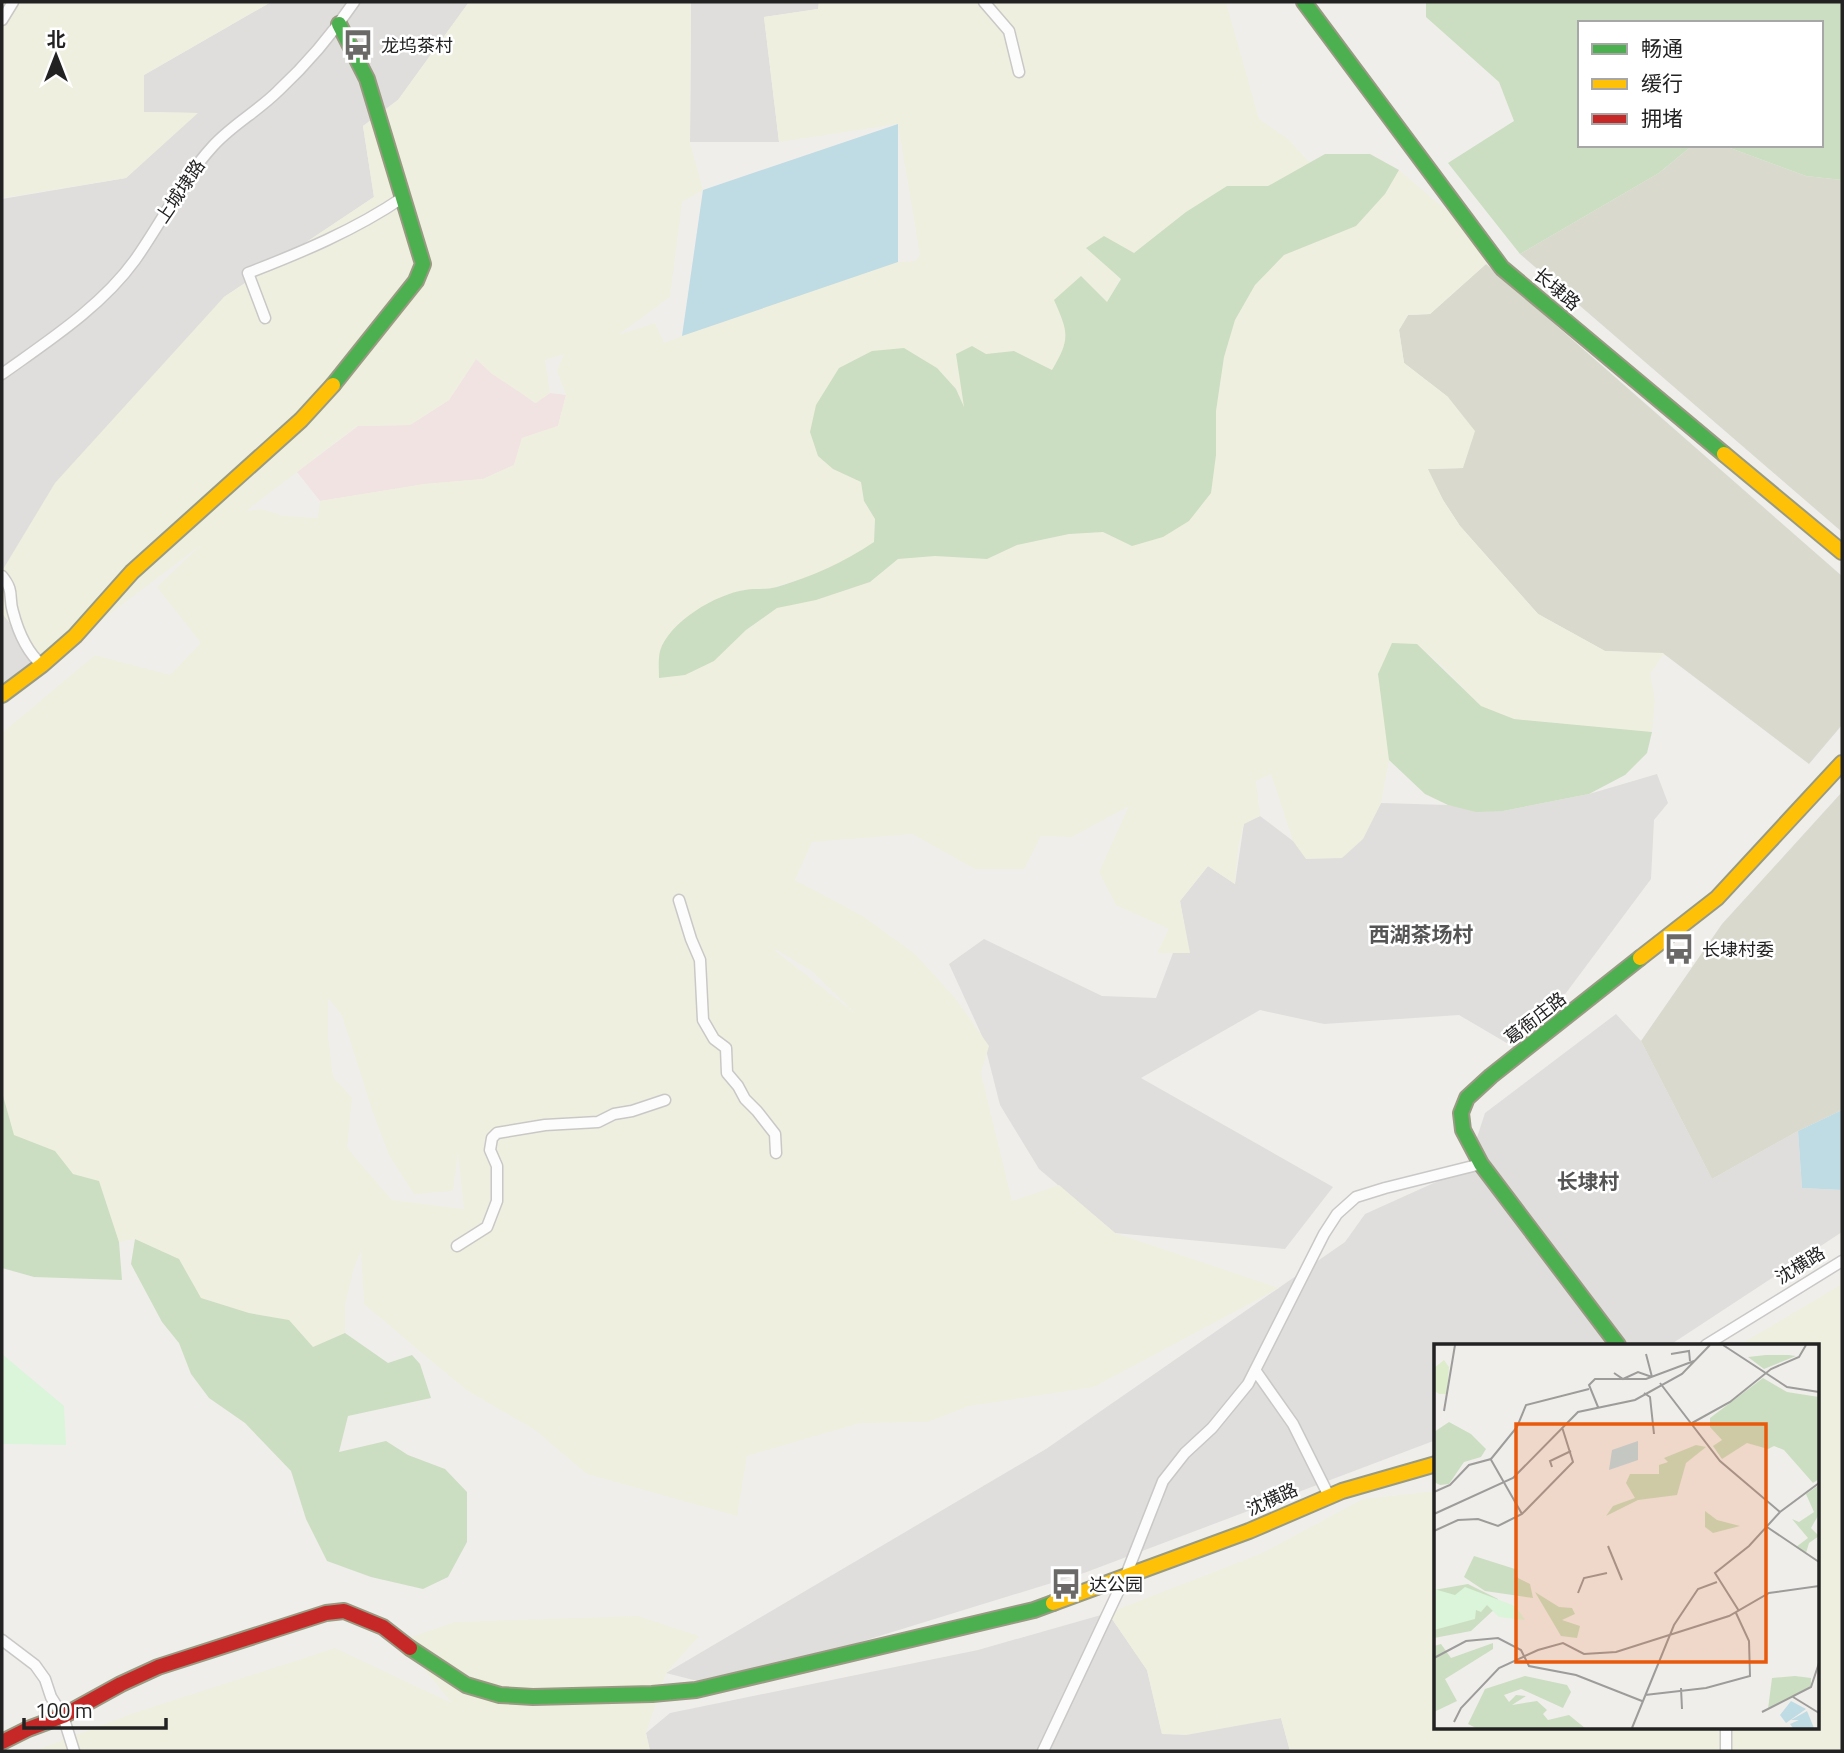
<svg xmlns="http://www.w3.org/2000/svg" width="1844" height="1753" viewBox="0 0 1844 1753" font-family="'Titillium Web','Noto Sans SC',sans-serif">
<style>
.residential{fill:#dfdedc}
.commercial{fill:#f1e3e1}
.construction{fill:#d9d9cd}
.farmland{fill:#efefdf;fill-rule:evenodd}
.forest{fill:#cbdec1}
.park{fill:#daf5da}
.water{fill:#bfdbe3}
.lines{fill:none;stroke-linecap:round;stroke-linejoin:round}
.street-casing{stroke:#c9c8c7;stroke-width:13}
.fast-casing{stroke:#999a82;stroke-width:18}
.slow-casing{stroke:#999a82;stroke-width:18}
.jam-casing{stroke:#999a82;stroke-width:18}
.street{stroke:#fdfcfc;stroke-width:10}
.fast{stroke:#4caf50;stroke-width:14}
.slow{stroke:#ffc107;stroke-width:14}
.jam{stroke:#c62828;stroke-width:14}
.labels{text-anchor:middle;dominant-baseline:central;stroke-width:5;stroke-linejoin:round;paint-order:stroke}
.poi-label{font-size:18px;fill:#222;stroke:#fff;text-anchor:start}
.street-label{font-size:18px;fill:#222;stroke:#fff}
.quarter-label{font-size:21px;font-weight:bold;fill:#555;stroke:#fff}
.inset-road{fill:none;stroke:#9e9c9b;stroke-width:2}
.view{fill:#e8590c;fill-opacity:0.15;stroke:#e8590c;stroke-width:3.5}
.inset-edge{fill:none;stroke:#222;stroke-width:3.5}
</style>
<rect width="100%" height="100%" fill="#f0eeeb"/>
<path class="residential" d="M271 2H469L398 100 363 126 374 197 224 297 2 571V199L126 178 197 113 144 112V75Z
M691 2H819L818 9 764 17 779 142H690Z
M2 613 42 665 2 686Z
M1657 774 1668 803 1654 820 1651 879 1522 1052 1459 1015 1324 1024 1260 1010 1141 1078 1333 1187 1285 1249 1115 1233 1039 1169 1000 1105 983 1038 949 964 984 939 1102 996 1156 998 1173 953 1189 952 1180 901 1208 866 1235 884 1244 823 1260 816 1293 841 1372 820 1381 803 1448 805 1503 811 1589 794Z
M1616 1014 1641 1041 1712 1179 1798 1131 1802 1188 1842 1190V1232L1670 1345H1436V1440L1084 1573 717 1686 666 1673 1046 1449 1345 1242 1365 1214 1467 1168 1485 1113Z
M1108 1613 1147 1670 1162 1734 1281 1718 1290 1751H650L646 1733 670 1713 978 1650Z"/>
<path class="commercial" d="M476 359 535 403 550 393 566 395 558 426 522 438 514 465 483 479 425 484 320 501 297 472 358 426 410 425 449 400Z"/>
<path class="construction" d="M1693 145H1722L1806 176 1842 180V532L1520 254 1659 173Z
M1486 264 1842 576V725L1809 764 1664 654 1605 651 1538 614 1460 526 1443 500 1427 469 1463 468 1448 397 1404 363 1399 330 1408 315 1430 314Z
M1842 792V1110L1798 1131 1712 1179 1641 1041 1722 924Z"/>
<path class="farmland" d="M2 2H271L144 75V112L198 113 126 178 2 198Z
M469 2H691L690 142 703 190 682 202 670 297 618 335 655 323 664 343 870 264 915 261 920 255 898 124 779 142 764 17 818 9 819 2H1226L1259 119 1288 139 1310 163 1268 186H1227L1186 212 1134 253 1107 303 1067 328 1064 351 1052 370 1014 351 986 354 965 410 956 389 937 368 904 348 833 469 861 482 864 501 875 519 874 542 846 561 814 575 772 588 743 590 712 601 678 624 660 651 746 630 777 608 816 599 870 582 898 559 935 556 987 559 1017 545 1069 534 1103 532 1132 546 1216 455V411L1224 357 1235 320 1255 285 1284 255 1356 226 1385 194 1399 170 1461 223 1481 250 1486 264 1430 314 1408 315 1399 330 1404 363 1448 397 1475 431 1463 468 1428 469 1443 500 1460 526 1538 614 1605 651 1664 653 1650 674 1655 700 1652 732 1514 719 1481 707 1442 666 1417 644 1378 674 1389 760 1381 803 1363 839 1342 858 1306 859 1293 841 1271 774 1256 781 1260 816 1244 824 1238 848 1235 884 1208 866 1180 901 1190 953H1157L1169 929 1116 905 1099 872 1129 806 1072 837 1041 836 1024 869H975L912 834 812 842 795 880 861 915 914 953 955 998 989 1046 981 1073 1012 1201 1059 1185 1115 1233 1279 1288 1094 1387 969 1406 928 1422 860 1423 747 1456 737 1516 587 1474 535 1430 466 1390 364 1304 361 1250 353 1271 345 1305V1333L313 1347 289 1320 249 1313 200 1298 179 1259 135 1239 119 1242 99 1181 73 1174 55 1151 13 1135 2 1092V733L95 655 170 675 201 643 157 587 201 545 42 665 2 613V571L55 483 224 297 374 197 363 126 398 100ZM564 354 557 371 566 395 558 426 522 438 514 465 483 479 425 484 320 501 318 518 284 516 261 509 246 511 357 426 410 425 449 400 476 359 492 374 536 403 550 393 545 360ZM775 949 812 971 856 1014 774 950ZM328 998 342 1015 372 1110 389 1155 414 1194 453 1191 458 1152 464 1209 392 1200 347 1148 352 1098 333 1077 328 1035Z
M1842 1284V1751H1290L1281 1718 1186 1735 1162 1734 1147 1670 1108 1613 1260 1554 1363 1499 1436 1491V1727H1818V1345H1739Z
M638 1616 699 1636 666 1673 646 1733 650 1751H34L134 1713 335 1648 452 1703 401 1641 454 1622Z"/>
<path class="forest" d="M1426 2H1842V180L1806 176 1722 145H1821V23H1580V145H1693L1659 173 1520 254 1448 163 1514 121 1499 82 1426 17Z
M1325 154H1370L1399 170 1385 194 1356 226 1284 255 1255 285 1235 320 1224 357 1216 411V455L1211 493 1189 521 1163 537 1132 546 1103 532 1069 534 1017 545 987 559 935 556 898 559 870 582 816 600 777 608 746 630 714 661 685 675 659 678C659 670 658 659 660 651 669 622 716 594 745 590 755 588 766 590 777 587 813 576 843 563 874 542L875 519 864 501 861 482 833 469 818 456 810 432 816 405 839 368 872 351 904 348 937 368 956 389 964 407 956 354 972 346 986 354 1014 351 1052 370C1071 338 1068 332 1054 300L1081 276 1107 302 1121 279 1086 248 1104 236 1134 253 1186 212 1227 186H1268Z
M1392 643 1417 644 1481 706 1514 719 1652 732 1647 753 1625 775 1589 794 1503 811 1476 812 1448 805 1425 794 1389 760 1378 674Z
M2 1092 14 1135 55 1151 73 1174 99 1181 119 1242 122 1280 34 1277 2 1268Z
M135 1239 179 1259 201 1298 249 1313 289 1320 313 1347 345 1333 388 1363 412 1355 420 1364 431 1398 348 1416 339 1452 386 1441 408 1455 445 1469 467 1492V1542L448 1577 423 1589 371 1577 327 1561 306 1519 291 1471 245 1423 209 1398 191 1374 179 1343 162 1322 131 1264Z"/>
<path class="park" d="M2 1354 64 1406 66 1445 2 1444Z"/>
<path class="water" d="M898 124V262L682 336 703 190Z
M1842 1110V1190L1802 1188 1798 1131Z"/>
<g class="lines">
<defs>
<path id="street" d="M984 2 1009 31 1019 72
M2 20 13 2
M265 318 248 273C300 253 355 230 402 198
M2 374C48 341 101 307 135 260 162 222 181 181 213 146 232 125 258 111 278 91 306 65 333 33 354 2
M2 576C15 592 8 596 13 612 18 631 27 652 42 665
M679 900 691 939 700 960 703 1020 714 1039 726 1048 727 1073 738 1086 745 1099 757 1111 775 1134 776 1153
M457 1246 487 1227 497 1201V1166L490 1150 492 1138 497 1133 545 1125 598 1122 614 1114 632 1111 665 1100
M1706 1345 1842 1261
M1255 1370 1293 1424 1329 1496
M2 1640 35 1665 45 1679 51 1697 63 1716 74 1751
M1726 1727V1751
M1043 1751 1126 1575 1163 1481 1185 1453 1212 1428 1248 1384 1324 1234 1337 1214 1356 1197 1385 1188 1481 1164"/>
<path id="fast" d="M1304 2 1502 268 1724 454
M333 385 416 281 423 264 367 79 339 24
M1618 1345 1481 1164 1463 1130 1461 1113 1467 1098 1491 1076 1640 958
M410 1648 466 1685 500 1695 533 1697 652 1694 696 1690 1034 1610 1053 1603"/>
<path id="slow" d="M1724 454 1842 552
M2 695 42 665 75 636 132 572 301 420 333 385
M1640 958 1717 898 1842 763
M1053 1603 1249 1531 1342 1491 1436 1464"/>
<path id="jam" d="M2 1742 28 1729 63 1716 121 1684 158 1667 326 1613 344 1611 383 1627 410 1648"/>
</defs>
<use href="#street" class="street-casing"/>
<use href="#fast" class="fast-casing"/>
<use href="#slow" class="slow-casing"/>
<use href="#jam" class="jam-casing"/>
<use href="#street" class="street"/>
<use href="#fast" class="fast"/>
<use href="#slow" class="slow"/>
<use href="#jam" class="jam"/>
</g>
<defs>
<symbol id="bus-bare" viewBox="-9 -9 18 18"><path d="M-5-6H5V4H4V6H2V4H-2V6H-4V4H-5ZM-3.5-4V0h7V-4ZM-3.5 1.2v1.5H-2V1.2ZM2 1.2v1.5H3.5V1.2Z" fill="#6a6968" stroke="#fff" stroke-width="2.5" paint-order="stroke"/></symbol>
</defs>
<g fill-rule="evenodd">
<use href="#bus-bare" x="336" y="23" width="44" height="44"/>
<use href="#bus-bare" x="1657" y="927" width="44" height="44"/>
<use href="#bus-bare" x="1044" y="1562" width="44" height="44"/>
</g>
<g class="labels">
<g class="poi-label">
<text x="381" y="45">龙坞茶村</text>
<text x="1702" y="949">长埭村委</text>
<text x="1089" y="1584">达公园</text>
</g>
<g class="street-label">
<text transform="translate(180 191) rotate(-56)">上城埭路</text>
<text transform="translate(1557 289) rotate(40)">长埭路</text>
<text transform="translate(1535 1018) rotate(-38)">葛衙庄路</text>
<text transform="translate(1800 1265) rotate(-32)">沈横路</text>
<text transform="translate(1272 1499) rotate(-24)">沈横路</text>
</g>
<g class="quarter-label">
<text x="1421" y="934">西湖茶场村</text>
<text x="1588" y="1181">长埭村</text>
</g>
</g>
<g transform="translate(1434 1344)">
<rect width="385" height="385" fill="#f0eeeb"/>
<path d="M10 16 15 23 13 50H5L1 47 0 24Z" fill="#ddeccb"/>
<path d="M332 11H355L362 12 330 25 314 13ZM329 34 353 48 385 53V135L379 139 350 106 340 102 334 105 313 99 288 115 279 102 288 96 276 83V74ZM15 78 37 90 52 105 47 113 30 118 15 140 6 141 0 138V88ZM262 101 272 103 252 119 243 151 204 156 172 172 179 162 201 154 192 139 196 130H225V121L234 118 230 114ZM385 141V170L377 184 385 192 375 199 372 209 362 203 374 194 358 175 365 178 380 168 372 150ZM271 167 283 176 306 182 279 189 271 183ZM40 212 81 225 84 234 96 240 99 254 51 247 30 233ZM34 240 64 255V262L37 287 0 294V246ZM101 248 125 263 138 264 141 270 128 276 146 282 143 294 127 292ZM59 299V305L11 335 23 357 0 368V302L7 300 17 314ZM91 332 133 341 137 348 129 364 87 345 70 351 75 358 82 351 92 352 78 361 103 357 113 366 109 370 114 376 135 371 151 384H42L34 380 51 345ZM361 332 377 334V342L334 365 338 334Z" fill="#cbdec1"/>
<path d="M31 243 81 262 91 276 65 273 53 261 47 268 42 266 41 275 0 286V245L21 251Z" fill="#daf5da"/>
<path d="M204 97V116L175 126 178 106ZM357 357 372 365 352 379 346 371ZM373 367 380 384H359L356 380 365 376H357Z" fill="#bfdbe3"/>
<path class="inset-road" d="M289 1 353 43 385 48M212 10 218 33M237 10 255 7 256 17M180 29 189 35 204 28 218 33M226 39 286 117 346 168M210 49 216 53 220 90M164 63 155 41 161 35H212L260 17M10 67 21 1M258 79 296 58 337 25 365 13 372 1M56 114 88 170M118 123 116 117 137 107M0 148 16 141 35 121 57 115 83 83 92 61 155 45M0 170 79 134 144 68 201 56 248 30 276 1M333 183 385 218M0 187 24 176 44 175 64 182 88 170 139 118 128 83M174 202 188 236M144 249 150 234 173 229M305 267 281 229 315 202 346 168 385 139M0 314 32 297 64 294 87 306 95 322 142 331 208 357M247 344 248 365M211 351 272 344 316 332 315 297 302 269M359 353 385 369M328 368 377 343 385 319M20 378 27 364 65 324 104 306 129 299 150 310 182 308 295 272 335 249 385 242M198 384 240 281 264 245 283 238"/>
<path class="view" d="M82 80H332V318H82Z"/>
<rect width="385" height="385" class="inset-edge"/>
</g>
<rect width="1844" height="1753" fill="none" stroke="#222222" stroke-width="7"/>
<rect x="1578" y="21" width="245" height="126" fill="#ffffff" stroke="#a7a7a7" stroke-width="2"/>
<rect x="1592" y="44" width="35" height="10" fill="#4caf50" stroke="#a7a7a7" stroke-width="2"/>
<text x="1641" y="56" font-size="21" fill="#222222">畅通</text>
<rect x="1592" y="79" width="35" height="10" fill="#ffc107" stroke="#a7a7a7" stroke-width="2"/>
<text x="1641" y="91" font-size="21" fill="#222222">缓行</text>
<rect x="1592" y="114" width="35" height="10" fill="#c62828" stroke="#a7a7a7" stroke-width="2"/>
<text x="1641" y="126" font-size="21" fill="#222222">拥堵</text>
<g transform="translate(56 56)" stroke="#ffffff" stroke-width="5" paint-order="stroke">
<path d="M0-5L12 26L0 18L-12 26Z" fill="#222222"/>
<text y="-10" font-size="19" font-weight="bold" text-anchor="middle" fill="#222222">北</text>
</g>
<path d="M24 1718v10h142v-10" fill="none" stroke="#222222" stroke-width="3.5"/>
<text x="35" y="1718" font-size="21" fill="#222222" stroke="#ffffff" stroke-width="5" paint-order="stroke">100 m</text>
</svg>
